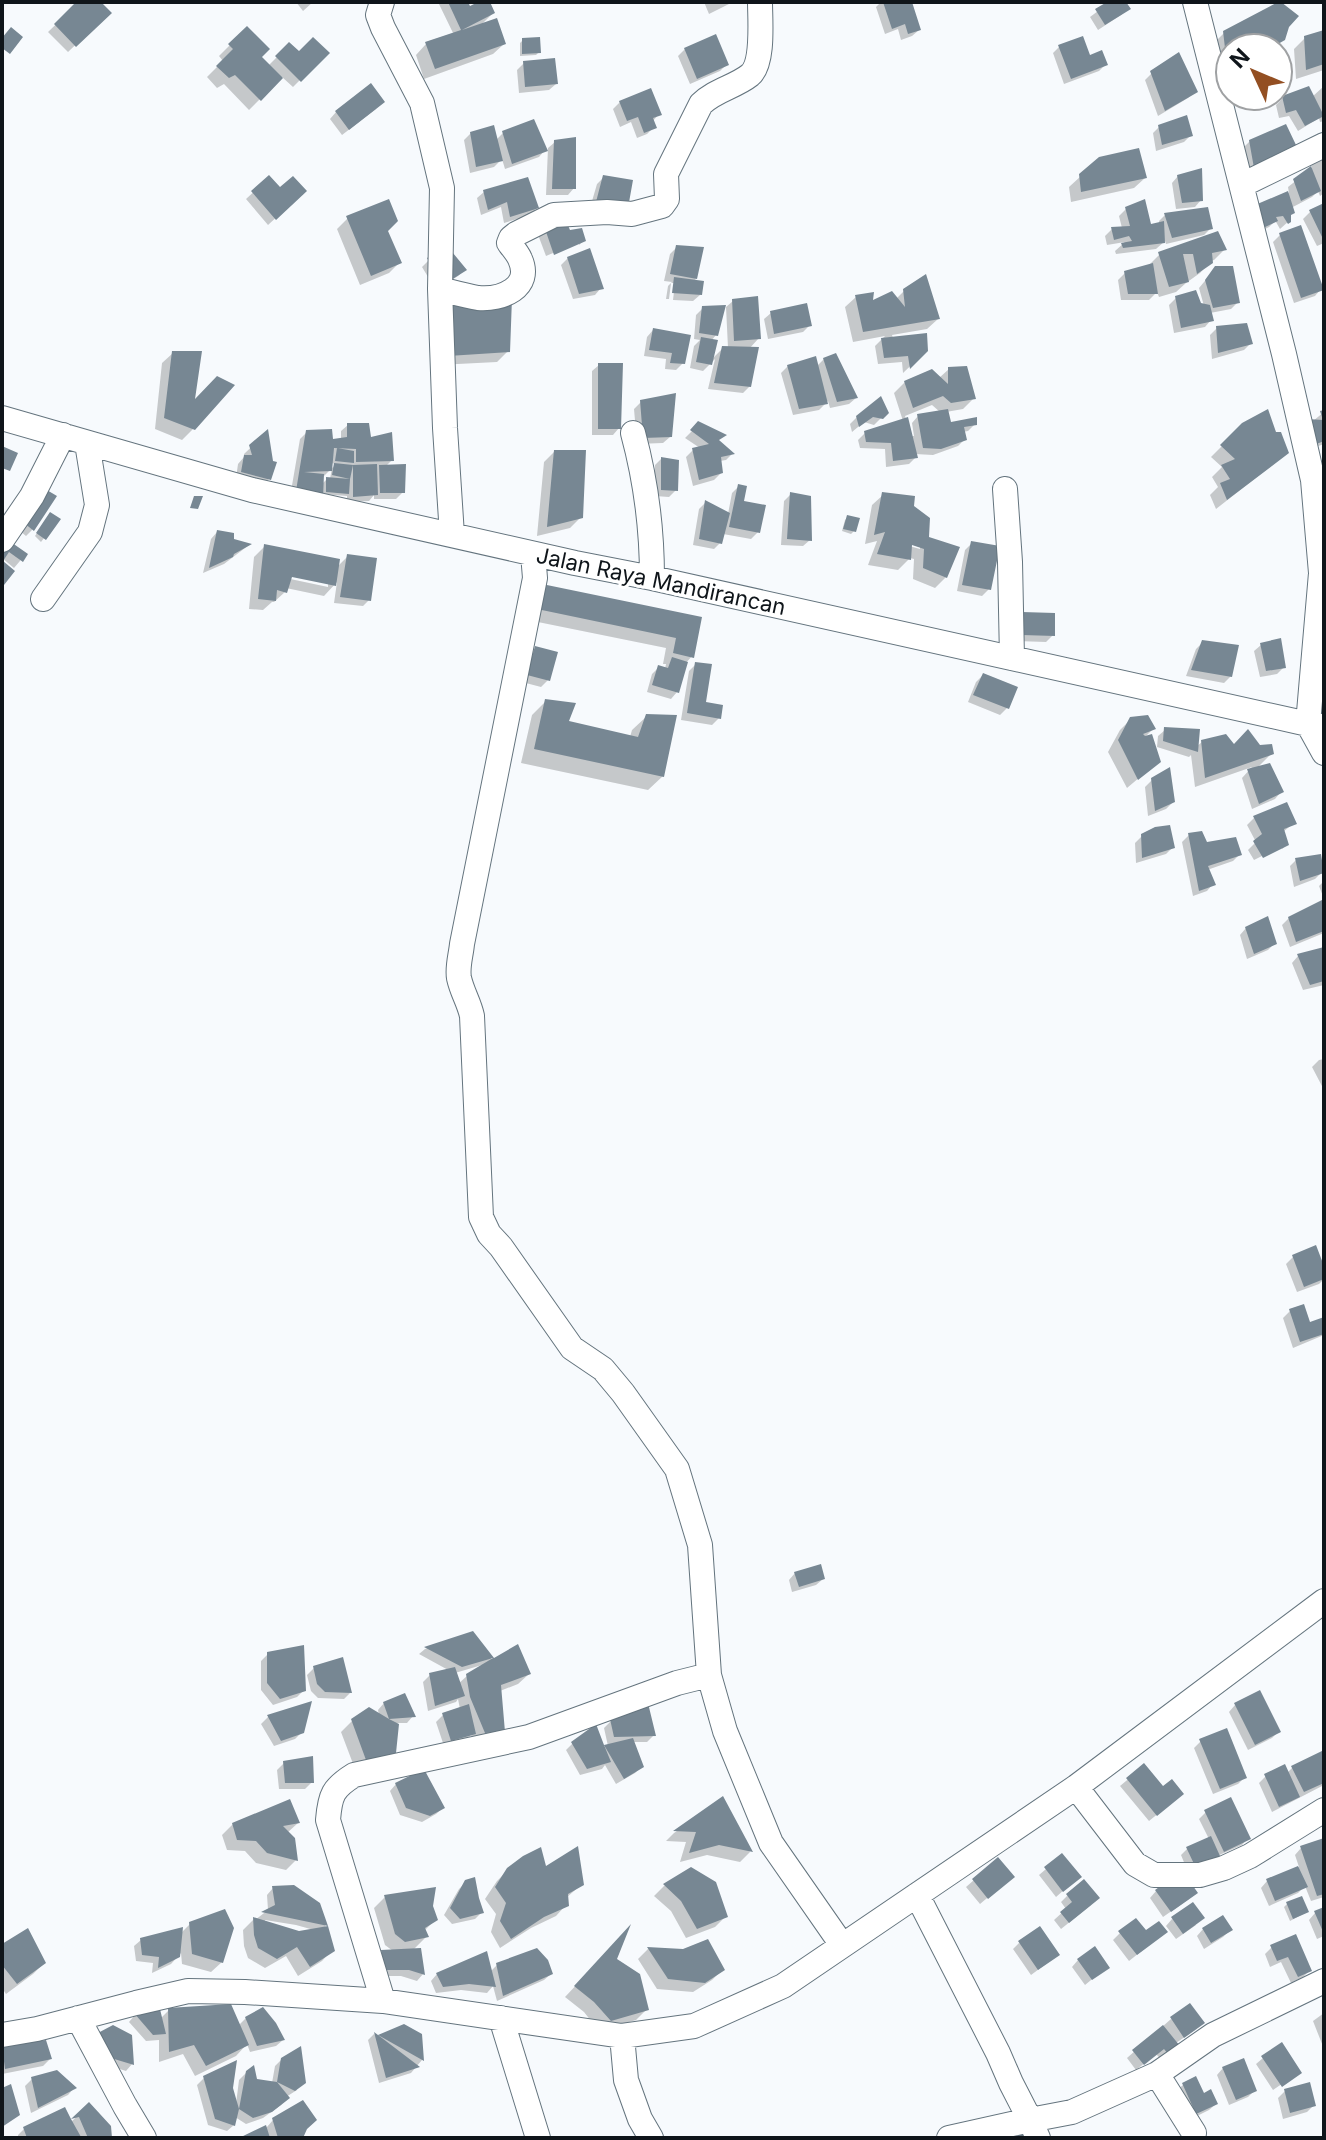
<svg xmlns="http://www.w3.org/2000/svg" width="1326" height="2140" viewBox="0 0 1326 2140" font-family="Inter,sans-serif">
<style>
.shadow{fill:#0003;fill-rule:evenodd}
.building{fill:#778793}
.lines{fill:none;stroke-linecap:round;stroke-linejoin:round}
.minor-casing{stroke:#64747e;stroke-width:26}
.minor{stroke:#fff;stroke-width:24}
.labels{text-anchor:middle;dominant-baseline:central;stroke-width:6;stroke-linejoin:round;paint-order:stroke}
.street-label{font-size:22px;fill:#0f151a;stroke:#fff}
</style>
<rect width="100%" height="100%" fill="#f7fafd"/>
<path class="shadow" d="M79 2H99L109 13 68 52 48 32Z
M296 2H313L303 11Z
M438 2H466L469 9 483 2H488L493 13 480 26 504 44 493 54 424 79 416 55 426 44 454 35Z
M704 2H733L709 14Z
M881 2H910L919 30 912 36 901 40 898 29 885 34 876 7Z
M1110 2H1124L1128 9 1121 15 1098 30 1090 17Z
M1287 26 1283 39 1274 48H1230V51L1229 46 1215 56 1213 44 1224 33Z
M247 28 259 57 268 66 289 45 299 54 327 53 293 87 282 77 249 110 224 84 217 88 207 77 223 61 219 56Z
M1324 32V70L1296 79 1294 49 1305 38Z
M523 40 539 52 536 55 520 56V43Z
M1059 47 1089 57 1106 64 1099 71 1064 84 1053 53Z
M685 49 727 64 720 71 690 84 678 56Z
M524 63 556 84 549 90 519 93 517 70Z
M1152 73 1195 91 1188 98 1158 116 1145 80Z
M1324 86V121L1320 122 1319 118 1298 131 1289 116 1279 118 1276 105 1283 98 1312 97Z
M1245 96H1261L1247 101Z
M620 102 659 114 652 122 654 127 647 134 637 138 631 122 620 127 613 109Z
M376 109 342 135 330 119 336 112Z
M1160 126 1191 135 1184 142 1156 151 1153 133Z
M471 133 496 140 503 133 545 150 539 157 505 169 502 159 494 167 470 173 464 140Z
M1250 141 1288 150 1247 170 1243 148Z
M555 142 574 188 568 195H546L548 148Z
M1324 155V193L1320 196 1318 191 1312 197 1291 208 1289 221 1280 229 1276 222H1274L1269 227 1255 234 1256 207 1289 193 1288 187 1312 168 1311 165 1318 158Z
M1081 176 1145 178 1134 188 1071 202 1069 187Z
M1178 176 1201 200 1195 207 1176 209 1172 183Z
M604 177 620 214 590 208 597 184Z
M269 178 280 190 305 191 268 225 246 199Z
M484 192 537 208 530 215 504 223 501 207 481 215 477 198Z
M1324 205V243L1317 246 1303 219 1310 212Z
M1126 209 1149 227 1159 224V221L1165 215 1211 228 1204 235 1166 244 1165 241 1156 249 1116 254 1115 251 1125 242 1107 245 1105 236 1112 229 1122 228 1119 216Z
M348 218 386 230 399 263 389 273 360 285 337 229Z
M537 232 569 233 584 240 579 245V242L546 256Z
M1280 235 1321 289 1315 296 1294 303 1273 242Z
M677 247 701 249 695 282 700 295 693 301 673 300 675 283H671L669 299H666L668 286 672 282 664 281 670 254Z
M1224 250 1214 260 1211 261 1200 273 1186 283 1176 292 1159 297 1157 292 1149 300H1121L1118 280 1125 273 1149 265 1160 254Z
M568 258 601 288 595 295 573 299 561 265Z
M429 260 464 270 458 276 436 290 422 267Z
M1209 276 1238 302 1231 309 1210 313 1211 320 1205 327 1174 333 1169 305 1176 298 1204 306 1199 288Z
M905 290 938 319 927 329 892 335 893 338 926 351 903 373 902 362 878 364 875 346 885 336 853 342 845 307 856 297 871 304 896 299Z
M510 300 508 351 497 362 438 365Z
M733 301 759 338 749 349 750 386 743 393 708 389 715 359 703 371 690 368 694 346 700 340 694 339 696 315 703 308 716 335 711 341V360L723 348H728L726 307Z
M771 313 810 325 803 332 768 339 764 319Z
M1217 328 1251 343 1244 350 1212 359 1210 335Z
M653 330 683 363 676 370 665 369 666 359 644 356 647 337Z
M173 353 193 404V429L182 440 155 429 162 363Z
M824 359 856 398 849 404 830 408 828 401 819 410 793 415 781 373 788 366H817Z
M599 365 619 428 613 435H592V371Z
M949 369 973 399 963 409 946 412 949 424H975L968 431 963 432 965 439 958 446 933 455 915 454 916 457 909 464 886 467 885 449 860 448 858 440 865 433 903 421 894 393 905 382 939 378ZM932 405 940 412 918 416 912 423 914 436H911L905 416Z
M641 402 670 437 663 443 637 444 634 409Z
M1324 412V444L1307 450 1313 421Z
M886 413 874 425 864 422 852 432 850 424 857 417Z
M699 424 732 454 726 460 720 461 721 473 714 480 693 486 686 457 693 450 700 448 685 438Z
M348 425 369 439 392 460 385 467 403 492 396 499H374V495L369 501 347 502V496L322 494 290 497 300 439 307 432 331 441 341 440V431ZM330 463 337 464 332 468 330 479H327L322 484V478L330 470Z
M1243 425 1275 434 1286 453 1275 463 1216 509 1210 495 1218 487 1212 477 1222 467 1211 457Z
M266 433 269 479 262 486 236 478 238 464 244 457V454Z
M554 452 581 517 570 528 537 536 544 462Z
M661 459 676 490 669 497 655 496V465Z
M739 486 742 503 758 532 751 539 723 534 720 543 714 549 693 545 699 509 705 503 728 514 732 493Z
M40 489 32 530 26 536 14 526Z
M790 495 810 540 803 546 781 545 784 501Z
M883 495 911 507 946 577 935 588 913 579 914 559 910 558 898 570 868 565 877 541 865 544 872 505ZM902 544 920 545V549Z
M848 517 854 531 851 534 842 531 845 520Z
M47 518 58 520 41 542 35 536Z
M217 532 232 541 249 545 224 564 203 573 211 539Z
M972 543 989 589 982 596 957 591 965 550Z
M265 546 337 567 348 556 369 600 363 606 334 603 337 582 324 596 286 588 285 592 274 602H272L263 610 249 609 254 557ZM282 573 328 583V587L281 577Z
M2 549 25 555 14 568 2 558Z
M532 597 700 618 692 656 686 663 677 692 671 699 647 692 652 674 659 667 665 669 666 664H663L666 648 528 620Z
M1016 621 1053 635 1046 642 1016 641Z
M1203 642 1231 676 1224 683 1186 676 1196 649Z
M1261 645 1284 667 1277 674 1260 677 1254 651Z
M535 649 548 680 541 687 522 682 529 655Z
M696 664 704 704 719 718 712 725 681 720 689 671Z
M983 675 1015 688 1007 708 1000 715 968 702 976 682Z
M546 701 566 723 630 737 632 730 647 716 663 776 648 790 521 763 532 715Z
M1131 719 1154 728 1143 739 1159 761 1127 788 1108 752 1120 730Z
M1165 730 1196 747 1202 742 1259 747 1272 753 1257 768 1281 792 1275 799 1252 809 1242 778 1252 767 1195 787 1191 755 1189 757 1157 747 1158 736Z
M1152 780 1173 802 1166 809 1148 816 1145 787Z
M1254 818 1294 823 1283 832 1287 844 1282 849V846L1254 860 1248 850 1256 842 1247 825Z
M1189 835 1206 844 1240 854 1233 861 1207 870 1213 884 1207 891 1193 896 1182 842Z
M1142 836 1173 847 1166 854 1136 863 1135 843Z
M1296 860 1322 872 1315 879 1294 887 1290 866Z
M1324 881V899L1319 886Z
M1324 902V933L1290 947 1282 925 1289 918Z
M1246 928 1274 944 1268 950 1247 959 1240 935Z
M1324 949V985L1303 990 1292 963 1298 956Z
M1324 1059V1088H1323L1312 1067 1319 1060Z
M1293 1257 1324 1272V1279L1319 1284 1297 1292 1286 1264Z
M1290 1311 1309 1324 1324 1319V1335L1293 1348 1283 1318Z
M795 1573 823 1579 816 1585 792 1592 789 1580Z
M472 1633 493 1661 529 1674 518 1684 500 1691 503 1732 475 1743 471 1735 467 1740 444 1746 436 1722 443 1715 460 1709 458 1699 456 1702 428 1711 423 1682 430 1675 450 1671 419 1654 425 1649ZM482 1665 467 1676 458 1684 455 1673Z
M268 1654 304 1690 297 1697 273 1705 261 1690V1661Z
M314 1668 350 1693 344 1699 318 1698 311 1691 307 1675Z
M384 1703 413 1716 407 1723H396L394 1753 383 1763 355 1769 341 1732 352 1721 379 1715 378 1710Z
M309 1704 302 1732 295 1739 274 1746 261 1724 268 1717Z
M1235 1705 1279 1731 1272 1738 1248 1750 1229 1712Z
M611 1721 654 1735 647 1742H632L642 1766 635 1773 616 1784 605 1765 602 1769 580 1775 566 1750 573 1743 603 1747 608 1746 604 1728Z
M1201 1741 1244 1778 1238 1784 1213 1794 1194 1748Z
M1324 1754V1785L1272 1812 1259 1783 1266 1776 1287 1773 1293 1767Z
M284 1763 312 1782 305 1789H279L277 1770Z
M1144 1766 1175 1800 1149 1821 1120 1786Z
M396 1784 443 1808 436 1814 422 1822 400 1815 390 1791Z
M723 1799 750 1852 740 1862 707 1855 680 1862 686 1842 666 1841 674 1833Z
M1206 1812 1248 1838 1242 1845 1217 1856 1211 1862 1188 1872 1181 1855 1188 1848 1209 1839 1199 1819Z
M298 1823 287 1833 296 1860 286 1870 256 1863 245 1851 227 1850 222 1835 233 1824Z
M1324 1840V1897L1311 1901 1305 1886 1298 1893 1269 1906 1261 1888 1267 1881 1299 1867 1295 1855 1301 1848Z
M997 1860 1005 1883 980 1904 966 1887Z
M509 1869H545L582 1884 566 1898V1905L556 1916 531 1928 500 1948 491 1932 496 1914 485 1899 497 1881Z
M1046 1869 1072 1883 1056 1897 1039 1875Z
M691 1870 725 1917 715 1927 686 1938 671 1911 654 1896 664 1886Z
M466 1882 482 1912 475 1919 452 1924 444 1915 459 1889Z
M273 1888 319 1904 332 1950 322 1961 298 1976 286 1956 265 1968 248 1958 244 1946 243 1930 254 1919 255 1920 268 1910 267 1895ZM265 1920 296 1925 314 1930 299 1933 265 1923Z
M1156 1891 1189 1899 1163 1917 1150 1898Z
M1067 1896 1091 1905 1061 1929 1054 1920 1066 1909 1061 1902Z
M385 1897 431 1906 435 1920 424 1931 427 1936 412 1951 423 1974 417 1981 401 1976H378L375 1959 382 1952 393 1951 385 1945 374 1908Z
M1287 1904 1307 1912 1290 1921 1284 1907Z
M1324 1909V1936L1317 1939 1309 1920 1315 1913Z
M1172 1919 1196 1925 1176 1939 1166 1926Z
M191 1923 222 1962 211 1972 182 1964 181 1953 171 1964 152 1973 153 1963 136 1961 134 1946 141 1940 180 1934Z
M1203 1929 1230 1930 1223 1937 1204 1949 1197 1936Z
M625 1933 615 1960 647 2009 636 2020 599 2031 584 2012 565 1997Z
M1120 1933H1146L1158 1938 1129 1961 1113 1940Z
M1295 1937 1310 1970 1303 1977 1291 1983 1281 1962 1270 1967 1265 1954 1272 1947Z
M1019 1943 1058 1955 1031 1975 1013 1949Z
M2 1946 44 1963 33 1974 6 1994 2 1988Z
M648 1949 683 1951 723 1969 712 1980 693 1992 657 1989 638 1959Z
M1078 1960 1107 1967 1085 1985 1072 1967Z
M497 1965 551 1974 544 1980 497 2001 493 1986 487 1993 461 1990 436 1993 431 1981 437 1974 490 1972Z
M169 2010 238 2026 246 2018 283 2040 276 2046 250 2052 247 2044 236 2056 195 2076 183 2054 159 2062V2040L146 2041 129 2022 135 2015 160 2019Z
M1324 2013V2049L1313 2021Z
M1171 2019 1195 2030 1176 2043 1166 2065 1156 2054 1136 2070 1127 2058Z
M404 2026 420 2035 422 2060 411 2073 379 2083 368 2040 374 2034 378 2037Z
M45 2042 50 2059 43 2066 2 2074V2048Z
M91 2043 132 2064 126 2071 104 2064Z
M1263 2058 1295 2075 1273 2090 1256 2064Z
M282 2059 297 2090 286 2097 281 2105 263 2118 246 2124 235 2117 234 2125 227 2131 208 2125 197 2085 204 2078 230 2088 236 2104 239 2080 247 2072 256 2080 272 2083 275 2066Z
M1223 2068 1255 2090 1248 2097 1229 2105 1217 2075Z
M32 2079 74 2088 68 2095 31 2113 25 2086Z
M1195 2079 1203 2096 1216 2104 1209 2110 1189 2120 1176 2091 1183 2085Z
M1285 2091 1314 2105 1307 2112 1283 2119 1278 2098Z
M89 2105 110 2138H18V2135L24 2129 71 2122Z
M273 2120 304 2129 300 2138H244L267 2127Z"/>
<path class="building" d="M76 2H101L112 13 76 47 54 24Z
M448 2H468L470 6 478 2H490L495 13 462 30 497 18 506 44 435 69 425 42 461 30Z
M883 2H912L921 30 908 34 905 24 892 29Z
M1107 2H1126L1131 9 1105 25 1095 9Z
M1278 2H1281L1299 16 1289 27 1285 40 1271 48H1243L1239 38 1225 48 1223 31Z
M247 26 270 49 262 57 283 78 261 101 235 75 229 78 216 66 233 49 228 44Z
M11 27 23 37 10 54 2 48V38Z
M1324 30V64L1306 70 1304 36Z
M716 34 729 65 697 79 684 48Z
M1083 36 1090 55 1102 50 1108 65 1071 79 1058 45Z
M313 37 330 53 301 82 275 56 289 42 299 51Z
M540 37 541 53 522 54V38Z
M1179 52 1198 92 1165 111 1150 71Z
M555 58 558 84 525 87 523 61Z
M371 83 385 102 349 130 335 111Z
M1309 86 1324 116 1305 126 1296 110 1286 113 1282 96Z
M651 88 662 115 653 118 657 128 644 133 638 117 627 121 619 101Z
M1187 115 1193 136 1162 145 1158 125Z
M534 119 548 151 512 164 502 131Z
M1286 124 1296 145 1254 168 1249 140Z
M494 125 503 161 476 167 470 132Z
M576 137V189H552L554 140Z
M1139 148 1147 178 1081 192 1079 174 1099 157Z
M1311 166 1321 191 1301 201 1293 179Z
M1202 168 1203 201 1182 203 1177 175Z
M269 175 280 187 293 176 307 191 276 220 251 191Z
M603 175 633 180 628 208 596 202Z
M528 177 539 208 510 217 507 202 488 210 483 190Z
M1288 191 1295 213 1291 215V222L1288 224 1283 216 1276 217 1278 221 1261 229 1255 205Z
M389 199 398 221 388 231 402 263 371 276 346 216Z
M1145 199 1151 224 1164 221 1165 243 1123 248 1121 243 1132 241 1129 236 1114 240 1111 227 1130 226 1125 207Z
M1324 203V241L1309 210Z
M1208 207 1213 229 1172 238 1164 213Z
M566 221 570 230 582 228 586 241 554 255 543 223Z
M1301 225 1324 290 1301 298 1279 233Z
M1218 231 1227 250 1212 253 1213 263 1197 274 1193 254H1183L1189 282 1169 287 1158 252Z
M676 245 704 247 697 279 670 274Z
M448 247 467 270 443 285 427 258Z
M590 248 604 289 579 294 567 257Z
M1153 263 1158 294H1128L1124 271Z
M1215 266H1233L1240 303 1213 308 1205 280Z
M926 274 940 319 863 332 855 295 874 292 873 300 892 291 905 307 903 289Z
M674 277 704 281 702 295 672 293Z
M1196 290 1201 303 1210 305 1214 321 1181 328 1175 296Z
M758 296 761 339 734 341 732 299Z
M512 298 510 352 448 356 450 305Z
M807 303 812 326 774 334 770 311Z
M726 305 718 336 699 333 702 306Z
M1247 323 1253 344 1218 353 1216 326Z
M653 328 691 335 685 364 670 363 672 353 649 350Z
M927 333 928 351 910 369 908 356 884 358 881 338Z
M701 337 718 340 712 365 696 362Z
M722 346 759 347 751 387 714 383Z
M172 351H202L195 399 217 376 235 385 195 430 164 418Z
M836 353 858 398 837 402 823 358Z
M816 356 828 404 799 409 787 365Z
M598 363H623L621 429H598Z
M967 366 976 399 951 403 943 396 913 408 904 381 932 369 948 384V367Z
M676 393 672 437 643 438 640 400Z
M881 396 889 413 883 419 873 417 859 427 856 416Z
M948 409 951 422 977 417V425L964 427 967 440 941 449 923 448 917 414Z
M1268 409 1276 432H1281L1289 453 1227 500 1220 483 1230 479 1221 465 1235 459 1220 445 1242 423Z
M1324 410V441L1314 445 1307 419 1323 420 1320 411Z
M908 417 918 458 893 461 891 443 866 442 864 431Z
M698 421 727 435 719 440 735 454 721 457 723 473 699 480 692 448 709 444 690 430Z
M347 423H369L371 437 392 432 394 461 356 462V449L334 448 332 471 304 472 324 474 323 498 296 491 306 430 332 429 333 439 347 437Z
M268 429 273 461 277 462 271 480 241 472 244 455H252L249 445Z
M2 446 18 453 10 471 2 468Z
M337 448 354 451V463L335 461Z
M554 450H586L583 518 547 527Z
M661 457 679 460 678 491 661 490Z
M334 463 353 465 350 479 332 475Z
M377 464 378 495 353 497V465Z
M406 464 405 493H380L379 465Z
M326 477 350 479 349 494 326 492Z
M738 484 747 486 744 501 766 505 760 533 729 527Z
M40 486 57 496 34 531 19 519Z
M790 492 811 496 812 541 787 539Z
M882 492 915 496 914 506 930 518 929 537 960 547 947 578 923 568 924 549 912 545 911 560 877 554 885 532 874 535Z
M194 496H203L198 509 190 508Z
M705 500 730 513 722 544 699 539Z
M50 512 61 519 46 540 36 533Z
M847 515 860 518 856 532 843 529Z
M217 530 234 533V539L252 544 234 554 233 557 209 568Z
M8 540 28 554 23 562 9 552 3 561 15 571 4 585 2 582V549Z
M971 541 1000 546 991 590 962 585Z
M264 544 340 559 336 586 292 577 287 593 277 590 276 601 258 599Z
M347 554 377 558 371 601 340 597Z
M542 584 702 617 694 658 673 653 676 638 537 609Z
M1022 612 1055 613V636L1022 635Z
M1281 638 1286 668 1266 671 1260 643Z
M1202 640 1239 645 1232 677 1191 670Z
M535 646 558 652 550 681 527 675Z
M672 657 688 662 679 693 652 685 658 665 668 668Z
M695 662 712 664 706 702 723 705 721 719 687 713Z
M983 673 1018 687 1009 709 973 695Z
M545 699 576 703 569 721 638 737 646 714 677 715 664 777 534 749Z
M1148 715 1156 729 1143 734 1145 736 1152 734 1161 762 1138 780 1118 740 1130 717Z
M1164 727 1200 729 1198 752 1163 741Z
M1248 729 1260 745 1272 744 1274 754 1205 778 1201 740 1226 734 1234 744Z
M1270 763 1284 792 1259 804 1247 769Z
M1170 767 1175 802 1155 811 1151 778Z
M1287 802 1297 824 1284 829 1289 845 1263 858 1253 841 1262 834 1253 816Z
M1170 825 1175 848 1142 858 1141 834 1155 827Z
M1202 831 1207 842 1236 837 1242 855 1208 866 1216 885 1199 891 1188 833Z
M1321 854 1324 873 1300 881 1295 858Z
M1324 899V931L1296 942 1288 917Z
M1268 916 1277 944 1254 954 1245 927Z
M1324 947V981L1310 985 1297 954Z
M1316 1245 1324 1266V1279L1304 1287 1292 1255Z
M1304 1304 1310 1322 1324 1317V1334L1300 1342 1289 1309Z
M821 1564 825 1579 799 1587 794 1572Z
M473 1631 494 1658 518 1644 531 1674 501 1685 505 1732 485 1733 470 1697 466 1674 493 1658 462 1667 424 1647Z
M304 1645 306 1691 280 1699 267 1683V1652Z
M343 1657 352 1693 325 1692 317 1684 313 1666Z
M455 1667 465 1696 435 1706 429 1673Z
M1260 1690 1281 1732 1255 1745 1234 1703Z
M405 1693 416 1717 389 1719 399 1724 396 1753 366 1760 351 1719 369 1707 389 1719 383 1702Z
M647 1699 656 1736 614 1737 610 1719Z
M312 1701 304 1733 281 1741 267 1715Z
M469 1704 476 1734 451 1741 442 1713Z
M596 1724 604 1745 633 1738 644 1767 624 1779 604 1745 611 1762 587 1769 571 1742Z
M1227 1728 1247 1778 1220 1789 1199 1739Z
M1324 1750V1783L1304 1792 1291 1766Z
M313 1756 314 1783H285L283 1761Z
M1144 1763 1163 1786 1172 1779 1184 1794 1157 1816 1126 1778Z
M1285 1764 1300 1797 1279 1807 1264 1774Z
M424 1769 445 1808 430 1816 406 1808 395 1783Z
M723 1796 753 1852 719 1845 689 1853 696 1832 673 1831Z
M1231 1797 1251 1839 1224 1852 1204 1810Z
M290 1799 300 1823 283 1826 295 1838 298 1861 267 1853 256 1841 237 1840 232 1823Z
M1211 1836 1220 1856 1195 1866 1186 1847Z
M1324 1838V1894L1317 1896 1300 1846Z
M578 1846 584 1885 568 1894 569 1906 544 1917 511 1939 500 1921 506 1903 495 1887 507 1868 523 1856 541 1847 546 1866Z
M1062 1853 1082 1877 1063 1892 1044 1867Z
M998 1857 1015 1877 988 1899 972 1879Z
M1298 1866 1308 1887 1275 1901 1266 1879Z
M691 1867 716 1882 728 1917 697 1929 681 1901 663 1884Z
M475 1877 479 1898 484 1913 460 1919 450 1908 465 1880Z
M1084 1879 1100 1898 1069 1923 1060 1912 1072 1902 1066 1894Z
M1188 1879 1198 1893 1171 1912 1155 1890 1169 1880Z
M294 1885 320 1903 328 1926 335 1951 310 1967 297 1947 277 1959 258 1948 254 1935 253 1917 299 1931 328 1926 261 1912 275 1905 272 1886Z
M436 1887 433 1906 438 1920 425 1928 429 1937 405 1942 395 1934 384 1895Z
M1302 1896 1309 1912 1293 1919 1286 1902Z
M1193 1902 1205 1918 1183 1934 1171 1917Z
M1324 1907V1934L1314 1911Z
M225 1909 234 1928 223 1963 192 1954 189 1922Z
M1223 1915 1233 1930 1211 1943 1202 1928Z
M1136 1918 1146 1930 1159 1921 1168 1932 1137 1955 1118 1931Z
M631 1924 617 1959 640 1974 649 2010 611 2021 594 2002 574 1986Z
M1040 1926 1060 1955 1038 1970 1018 1941Z
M183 1927 180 1957 158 1968 159 1957 142 1955 140 1938Z
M28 1928 46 1963 17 1984 2 1965V1944Z
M1296 1934 1312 1971 1298 1977 1288 1957 1277 1961 1270 1945Z
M708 1939 725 1970 705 1983 668 1979 647 1947 683 1949Z
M1095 1946 1110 1968 1092 1980 1077 1959Z
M421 1948 425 1975 409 1970H384L381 1950Z
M537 1948 548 1960 553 1974 503 1996 496 1963Z
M487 1951 496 1987 469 1984 443 1987 436 1973Z
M1190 2003 1205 2023 1184 2038 1170 2017Z
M231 2004 249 2045 206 2066 194 2045 169 2052 168 2008Z
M159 2005 166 2034 153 2035 134 2013Z
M263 2007 276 2023 285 2040 257 2046 245 2017Z
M404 2024 422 2034 424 2061 378 2035Z
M113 2025 132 2035 134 2065 111 2058 96 2034Z
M1163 2025 1184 2051 1173 2060 1164 2049 1144 2065 1132 2050Z
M374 2032 378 2035 420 2067 386 2078Z
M46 2040 52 2059 5 2069 2 2046Z
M1282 2042 1302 2073 1282 2087 1261 2056Z
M301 2046 306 2083 295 2091 277 2082 281 2058Z
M1244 2058 1257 2091 1236 2100 1222 2067Z
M237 2060 233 2088 239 2109 235 2126 215 2119 203 2076Z
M254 2065 257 2079 277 2082 290 2098 272 2112 253 2118 239 2109 246 2071Z
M57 2070 77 2088 38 2108 31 2077Z
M1196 2076 1204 2093 1211 2089 1218 2104 1196 2114 1182 2083Z
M1310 2082 1316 2106 1290 2113 1284 2089Z
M11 2084 20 2115 2 2127V2088Z
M303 2100 317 2120 307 2129 303 2138H278L272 2118Z
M89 2102 111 2126 112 2138H88L79 2117 71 2119 81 2137 27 2138 23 2127 65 2107 71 2119Z
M266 2125 270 2138H239Z"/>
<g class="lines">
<defs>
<path id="minor" d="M382 2 378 15 383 28 422 103 442 188 440 289 445 428 452 535
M1195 2 1284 354 1313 480 1321 573 1308 724 1324 753
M1242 185 1324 145
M440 289C452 292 466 296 478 298 501 300 533 288 520 259 518 254 513 248 509 243L511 238 516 234 554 215 607 212 632 214 662 206 667 199 666 174 701 104C715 90 735 87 750 75 764 63 760 20 760 2
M2 418 252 490 575 563 652 578 1308 724 1324 726
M633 433C646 481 652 528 652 578
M1005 489 1010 562 1012 658
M2 540 32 496 63 435
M533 554 535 578 462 944C461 955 457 967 459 978 462 992 469 1002 472 1016L481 1217 489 1234 501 1247 572 1348 603 1369 623 1393 677 1469 700 1545 709 1675 725 1731 771 1843 842 1945
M43 599 90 532 97 505 87 443
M1076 1787 1135 1864 1154 1875H1200L1224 1868 1250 1856 1324 1810
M917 1895 998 2053 1011 2083 1030 2120 1072 2112 1157 2074 1213 2035 1324 1981
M383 2001 328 1820C330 1795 333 1788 354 1775L529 1737 677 1683 709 1675
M78 2018 125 2106 144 2138
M501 2018 538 2138
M2 2035 37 2029 136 2003 188 1991 245 1992 383 2001 622 2036 694 2026 783 1986 1076 1787 1324 1601
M622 2036 626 2080 640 2119 651 2138
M1157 2074 1194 2133
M949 2138 1030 2120 1038 2138"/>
</defs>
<use href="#minor" class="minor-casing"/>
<use href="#minor" class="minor"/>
</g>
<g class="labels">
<g class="street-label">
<text transform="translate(661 581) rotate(12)">Jalan Raya Mandirancan</text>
</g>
</g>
<rect width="1326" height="2140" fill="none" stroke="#0f151a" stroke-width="8"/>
<g transform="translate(1254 72) rotate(314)"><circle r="38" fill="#ffffff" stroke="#9fa1a3" stroke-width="2"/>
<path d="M0-6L14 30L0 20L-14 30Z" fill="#934f22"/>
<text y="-12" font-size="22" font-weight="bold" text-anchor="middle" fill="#0f151a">N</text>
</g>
</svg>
